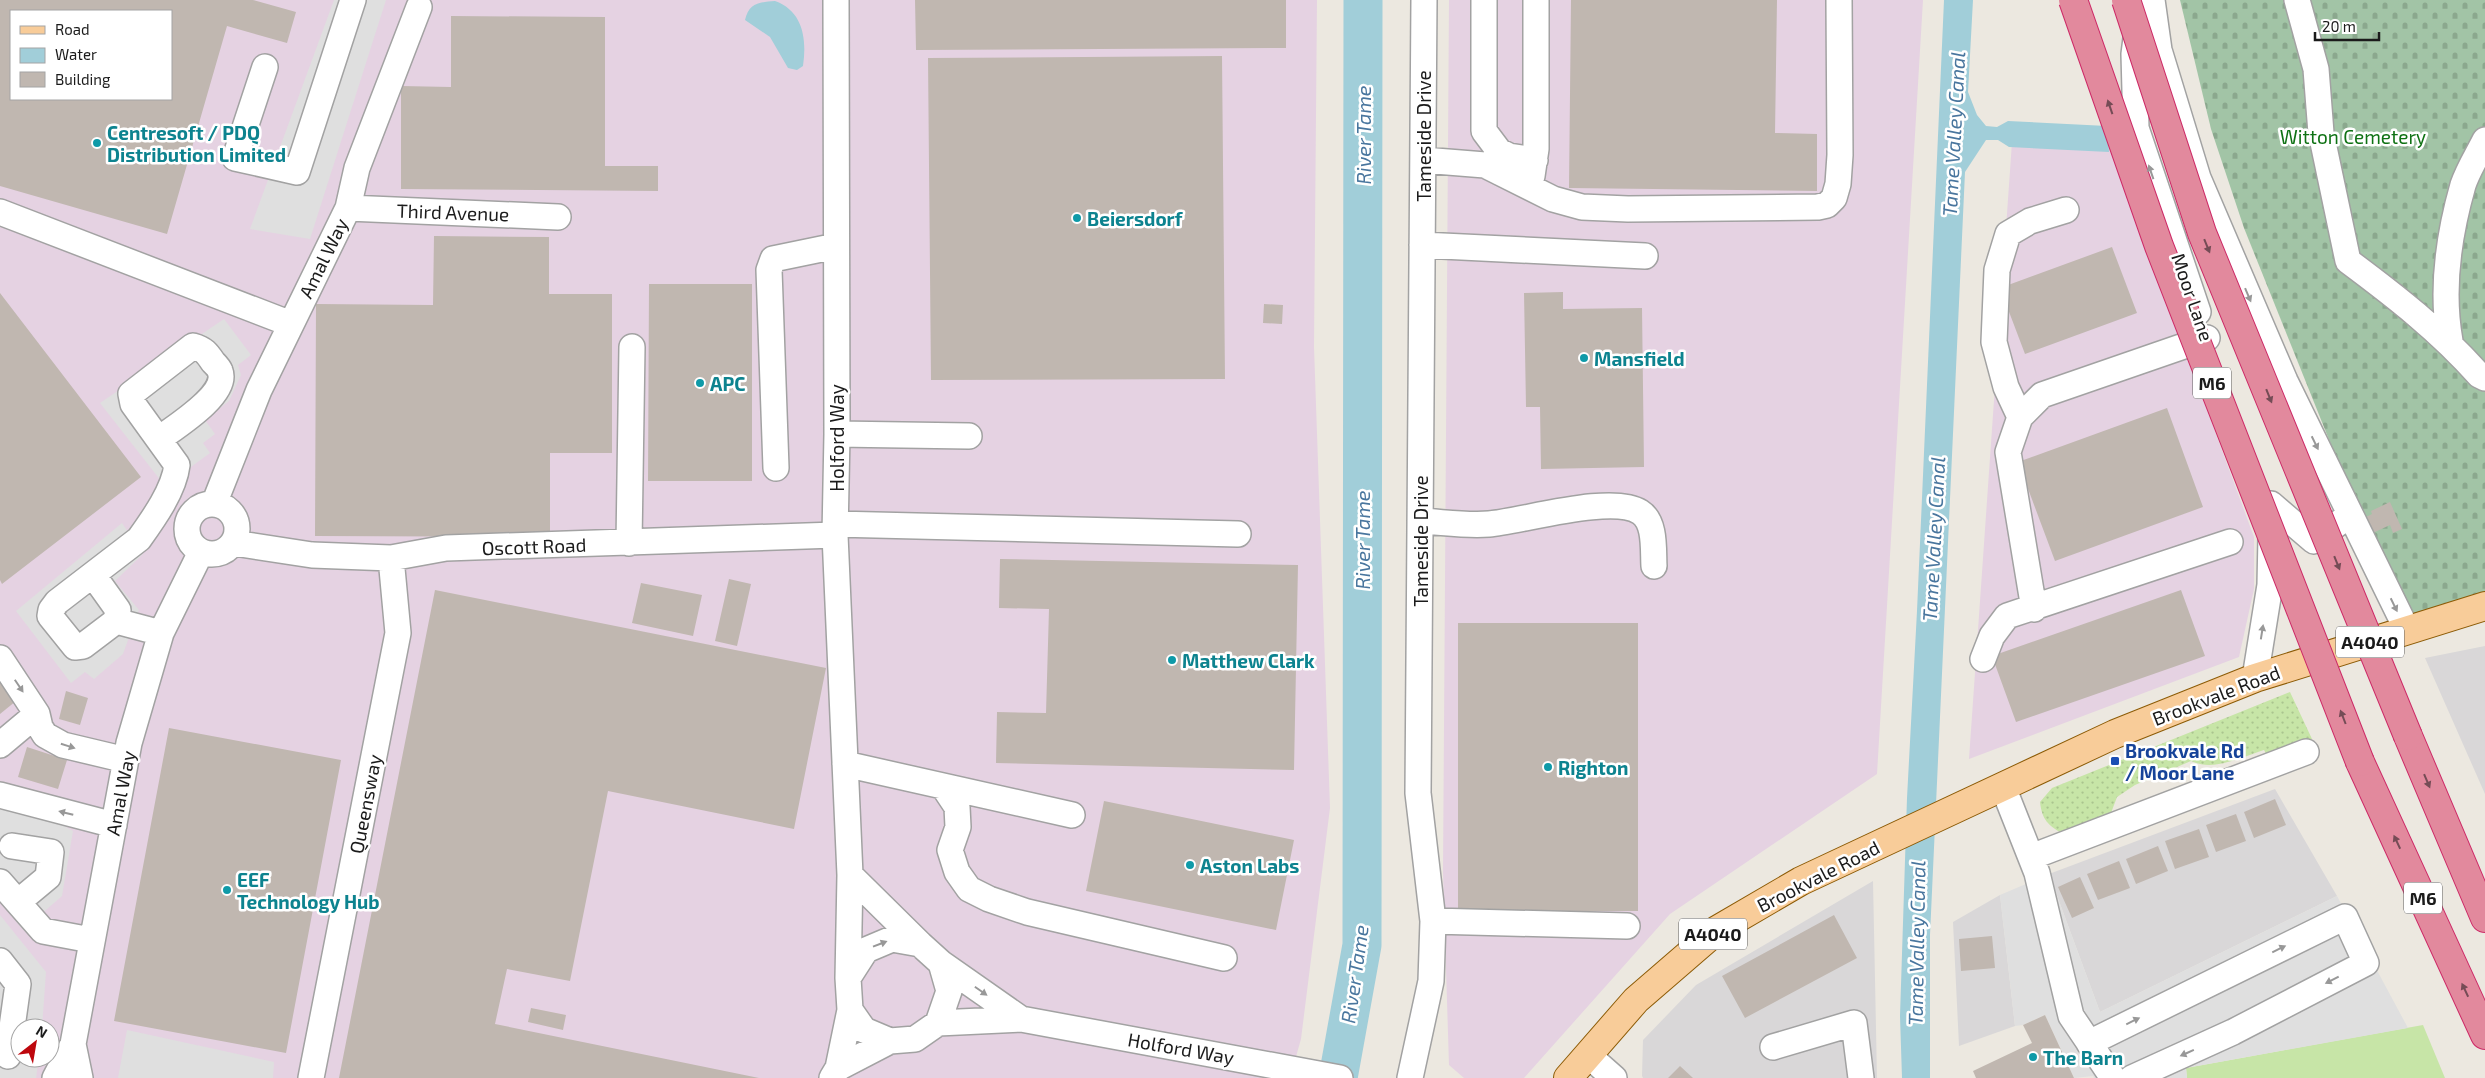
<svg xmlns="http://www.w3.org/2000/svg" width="2485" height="1078" viewBox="0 0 2485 1078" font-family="'Exo 2',sans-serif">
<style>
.residential{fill:#d9d7d8}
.industrial{fill:#e5d2e2;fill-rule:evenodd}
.grass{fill:url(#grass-dots)}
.cemetery{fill:url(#cemetery-stones)}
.garden{fill:#c7e5a7}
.parking{fill:#dfdfdf}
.water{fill:#a1ced9}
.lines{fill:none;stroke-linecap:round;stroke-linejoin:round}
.river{stroke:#a1ced9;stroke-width:39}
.building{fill:#c0b7b0;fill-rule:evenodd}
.minor-casing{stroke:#a2a2a2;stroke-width:28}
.major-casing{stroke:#8c5b06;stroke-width:30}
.highway-casing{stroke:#cd2a67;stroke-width:30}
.minor{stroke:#fff;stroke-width:25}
.major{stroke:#f8cc99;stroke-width:28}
.highway{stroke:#e2899d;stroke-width:28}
.highway-bridge-casing{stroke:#cd2a67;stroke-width:30;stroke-linecap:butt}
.highway-bridge{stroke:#e2899d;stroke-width:28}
.oneway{fill:#754c56}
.oneway2{fill:#989898}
.culture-dot{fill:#0f9aa8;stroke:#fff;stroke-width:2}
.transit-dot{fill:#1a4fb4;stroke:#fff;stroke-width:2}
.labels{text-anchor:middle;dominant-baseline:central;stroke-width:5;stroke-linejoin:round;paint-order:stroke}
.shield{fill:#fff;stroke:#5f5f5f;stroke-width:1}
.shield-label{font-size:18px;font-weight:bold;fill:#1b1b1b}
.culture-label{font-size:19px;font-weight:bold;fill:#0d838f;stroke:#fff;text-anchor:start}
.street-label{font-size:19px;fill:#1b1b1b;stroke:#fff}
.park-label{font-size:19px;fill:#0f7214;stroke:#fff}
.transit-label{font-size:19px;font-weight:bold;fill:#164399;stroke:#fff;text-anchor:start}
.water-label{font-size:20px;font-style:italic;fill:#49769e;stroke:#fff}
</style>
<defs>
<pattern id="grass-dots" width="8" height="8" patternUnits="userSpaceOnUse" patternTransform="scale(1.25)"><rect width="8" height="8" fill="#c7e5a7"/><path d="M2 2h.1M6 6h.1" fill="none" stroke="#aac48f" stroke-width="1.8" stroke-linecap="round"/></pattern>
<pattern id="cemetery-stones" width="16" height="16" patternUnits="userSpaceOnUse" patternTransform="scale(1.25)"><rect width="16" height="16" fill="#a2c4a6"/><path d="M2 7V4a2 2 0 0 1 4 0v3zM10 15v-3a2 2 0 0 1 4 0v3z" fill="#8ba88e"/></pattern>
</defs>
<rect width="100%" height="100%" fill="#ece8e0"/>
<path class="residential" d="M2485 646V794L2425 658Z
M2275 789 2337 896 2100 1012 2049 874Z
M1873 881 1877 1078H1643L1642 1076 1643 1040 1696 985Z
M2000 895 2015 1026 1959 1046 1953 922Z"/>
<path class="industrial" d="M0 0H1317L1314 347 1330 808 1301 1039 1290 1078H0ZM11 11H171V99H11ZM20 1028H50V1058H20Z
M1449 0H1923L1877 774 1670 914 1524 1078H1464L1449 1065 1443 872Z
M2012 142 2109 144 2254 537V589L2239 657 1969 759Z"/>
<path class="grass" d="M2290 692 2312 739 2268 757 2264 750C2241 757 2214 772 2191 761L2135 785 2117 797 2111 813 2063 834C2048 825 2042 820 2040 802L2052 788Z"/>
<path class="cemetery" d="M2180 0H2485V592L2410 623 2346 482 2244 228 2211 129Z"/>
<path class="garden" d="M2423 1025 2445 1078H2187L2186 1068Z"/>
<path class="parking" d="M334 0H386L310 239 250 229Z
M224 319 251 355 238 365 241 375 229 401 205 420 215 434 203 443 210 453 165 486 100 403Z
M122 523 143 554 115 581 139 610 123 654 94 679 85 672 71 683 16 611Z
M0 805 56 821 73 831 62 896 23 930 0 901Z
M2049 874 2100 1012 2337 896 2408 1028 2186 1068 2187 1078H2094L2093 1076 2074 1078 2045 1015 2023 1025 2015 1026 2000 895Z
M0 915 46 972 42 1028H20V1058H39L36 1078H0Z
M127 1030 274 1062 273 1078H118Z"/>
<path class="water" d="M1944 0H1973L1968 92 1977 115 1986 126 1997 127 2008 121 2107 126 2109 152 2009 147 1998 140H1986L1965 172 1930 935V1078H1902L1900 1016 1907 798 1917 611Z
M775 1C803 11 807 39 803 66L797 70 788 68 770 37 745 20C749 3 759 2 775 1Z"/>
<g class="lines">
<path class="river" d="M1338 1078 1362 945 1363 0"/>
</g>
<path class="building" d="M0 0H253L296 12 287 43 227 26 167 234 0 186ZM11 11H171V99H11Z
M915 0H1286V48L916 50Z
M1571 0H1777L1775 133 1817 134V191L1569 188Z
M451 16 605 17V166H658V191L401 189V86L451 87Z
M1222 56 1225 379 931 380 928 58Z
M434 236 549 237V294H612V453H550V537L315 536 316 304 433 305Z
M2112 247 2137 313 2025 354 2000 288Z
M649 284H752V481H648Z
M1563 292V309L1642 308 1644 467 1541 469 1540 407H1526L1524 293Z
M0 293 141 477 2 584 0 580Z
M1264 304 1283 305 1282 324 1263 323Z
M2167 408 2203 507 2055 561 2018 462Z
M2390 502 2402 529 2393 533 2390 525 2373 533 2366 517 2372 514 2371 511Z
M1000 559 1298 565 1294 770 996 763 997 712 1046 713 1049 609 999 608Z
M729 579 751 584 737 646 715 641Z
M641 583 702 595 693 636 632 623Z
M435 590 826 668 794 829 608 791 570 981 507 969 495 1024 759 1078H339Z
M2181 590 2205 656 2016 722 1992 656Z
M1458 623H1638V911H1458Z
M0 681 16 701 0 714Z
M66 691 88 698 80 725 59 719Z
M169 728 341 760 286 1053 114 1021Z
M27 747 67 760 58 789 18 777Z
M2275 799 2286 825 2254 838 2244 812Z
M1104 801 1294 840 1276 930 1086 891Z
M2236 814 2246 841 2216 852 2206 825Z
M2199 829 2209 857 2175 869 2165 841Z
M2158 846 2168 871 2136 884 2126 859Z
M2119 861 2130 888 2098 900 2087 874Z
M2080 877 2094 908 2072 918 2058 887Z
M1834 915 1857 958 1745 1018 1722 976Z
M1992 936 1995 968 1961 971 1959 939Z
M531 1008 566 1015 563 1030 528 1022Z
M2045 1015 2074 1078H1976L1973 1071 2032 1043 2023 1025Z
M1680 1066 1693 1078H1668Z"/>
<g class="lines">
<defs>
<path id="minor" d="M836 0 837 434 835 535 850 875
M1484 0V131L1499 151 1509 156 1535 160
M2141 0 2134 54 2136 128 2198 312
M2152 0 2159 50 2198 178 2285 381 2407 630
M2297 0 2316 69 2321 133 2348 261C2395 296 2440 331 2479 375L2485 378
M265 67 235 158 297 172 353 0
M1423 160 1485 165 1553 199 1582 207 1628 209 1818 207 1827 205 1834 198 1838 184 1840 155 1839 0
M1532 176 1536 149V0
M348 208 558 217
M0 212 291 324
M1422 245 1645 256
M2450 341C2441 291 2449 234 2463 185 2468 170 2478 154 2485 140
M2020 417 2006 387 1994 342 1997 270 2008 234 2030 221 2066 210
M837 434 969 436
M159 439C175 427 229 394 220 371 219 368 215 364 213 362 207 353 204 349 193 346L131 394 133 404 177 465C174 490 154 518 139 539L57 602 51 610 50 616 75 647 83 646 116 621 161 633
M776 468 769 270 773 259 836 246
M187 529a25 25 0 1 1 50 0a25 25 0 1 1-50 0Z
M214 504 259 390 348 208 357 168 419 7
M2271 504 2314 541 2340 522
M1420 521C1442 522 1466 526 1489 524 1523 521 1612 494 1640 512 1656 522 1653 550 1654 566
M835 524 1238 534
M234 543 312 555 391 558 446 548 835 535
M629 543 632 347
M93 575 118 610 116 621
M2034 609 2008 452 2020 417 2042 395 2207 338
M0 658 37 714 40 727 45 735 63 745 126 760
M1983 659 1992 636 2007 616 2230 542
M2255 678 2270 585 2271 536
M0 745 37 714
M845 764 1072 815
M943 786 957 807 958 827 950 850 957 872 969 889 989 899 1027 912 1224 958
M2003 787 2037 873 2071 1016 2113 1078
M0 795 114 825
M12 846 51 852 48 877 18 902
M2031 857 2306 752
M0 882 43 931 91 940
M1433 921 1627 926
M0 961 18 984 8 1056 0 1046
M848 978 866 950 892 939 920 944 941 963 949 991 938 1023 915 1039 890 1041 864 1030 850 1010 848 978 850 875 920 944
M1021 1019 1340 1078
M938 1023 1021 1019 941 963
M2089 1043 2345 917 2366 963 2233 1032 2132 1078
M73 1044 80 1078
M1773 1047 1854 1023 1861 1078
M1588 1055 1614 1078
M838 1068 890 1041
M55 1078 73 1044 129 743 161 633 201 552
M311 1078 398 633 391 558
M832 1078 838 1068 850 1010
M1410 1078 1431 981 1433 921 1418 793 1424 0"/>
<path id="major" d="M1568 1078 1636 1000 1717 930 1801 881 2115 734 2255 678 2485 606"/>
<path id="highway" d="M2408 736 2485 918
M2360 762 2485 1035"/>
</defs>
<use href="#minor" class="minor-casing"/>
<use href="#major" class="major-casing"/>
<use href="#highway" class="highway-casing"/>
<use href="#minor" class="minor"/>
<use href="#major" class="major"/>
<use href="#highway" class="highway"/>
<defs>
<path id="highway-bridge" d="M2073 0 2159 246 2360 762
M2126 0 2202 233 2408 736"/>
</defs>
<use href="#highway-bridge" class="highway-bridge-casing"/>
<use href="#highway-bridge" class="highway-bridge"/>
</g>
<defs><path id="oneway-solid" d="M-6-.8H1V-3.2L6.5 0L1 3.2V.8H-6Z" transform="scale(1.25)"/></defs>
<g class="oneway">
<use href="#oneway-solid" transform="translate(2110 107) rotate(-109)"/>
<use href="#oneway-solid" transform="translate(2207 246) rotate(68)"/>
<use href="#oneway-solid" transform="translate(2269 396) rotate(68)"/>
<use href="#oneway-solid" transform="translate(2337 563) rotate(68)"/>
<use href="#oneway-solid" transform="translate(2343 717) rotate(-111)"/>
<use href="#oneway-solid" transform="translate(2427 781) rotate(67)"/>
<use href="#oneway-solid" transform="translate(2397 842) rotate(-115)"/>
<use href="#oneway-solid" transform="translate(2465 990) rotate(-115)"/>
</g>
<g class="oneway2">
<use href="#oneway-solid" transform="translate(2151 172) rotate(-109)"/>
<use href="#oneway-solid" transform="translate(2248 295) rotate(67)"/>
<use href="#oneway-solid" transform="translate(2315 443) rotate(64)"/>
<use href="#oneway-solid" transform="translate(2394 605) rotate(64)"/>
<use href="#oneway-solid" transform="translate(2262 632) rotate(-81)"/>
<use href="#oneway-solid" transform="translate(19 686) rotate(56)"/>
<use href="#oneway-solid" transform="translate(68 746) rotate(18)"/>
<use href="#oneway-solid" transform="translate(66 813) rotate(-166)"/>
<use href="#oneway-solid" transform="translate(880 944) rotate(-21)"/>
<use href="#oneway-solid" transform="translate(2279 949) rotate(-26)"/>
<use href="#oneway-solid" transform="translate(2332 980) rotate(153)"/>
<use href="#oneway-solid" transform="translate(981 991) rotate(35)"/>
<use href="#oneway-solid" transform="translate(2133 1021) rotate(-26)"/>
<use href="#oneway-solid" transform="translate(2187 1053) rotate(156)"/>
</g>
<g class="culture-dot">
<circle cx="97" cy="143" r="5"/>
<circle cx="1077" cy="218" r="5"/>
<circle cx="1584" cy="358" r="5"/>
<circle cx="700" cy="383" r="5"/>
<circle cx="1172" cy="660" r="5"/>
<circle cx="1548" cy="767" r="5"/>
<circle cx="1190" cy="865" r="5"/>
<circle cx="227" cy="890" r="5"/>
<circle cx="2033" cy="1057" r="5"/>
</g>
<rect class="transit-dot" x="2110" y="756" width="10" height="10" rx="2.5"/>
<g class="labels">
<g class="shield">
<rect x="2193" y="367.5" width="38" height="31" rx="4"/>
<rect x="2336" y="626.5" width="68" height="31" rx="4"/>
<rect x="2404" y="882.5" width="38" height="31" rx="4"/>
<rect x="1679" y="918.5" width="68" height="31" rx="4"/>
</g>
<g class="shield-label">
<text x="2212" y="383">M6</text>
<text x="2370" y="642">A4040</text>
<text x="2423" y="898">M6</text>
<text x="1713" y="934">A4040</text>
</g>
<g class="culture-label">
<text x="107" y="132">Centresoft / PDQ<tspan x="107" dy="22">Distribution Limited</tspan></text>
<text x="1087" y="218">Beiersdorf</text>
<text x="1594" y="358">Mansfield</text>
<text x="710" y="383">APC</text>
<text x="1182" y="660">Matthew Clark</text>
<text x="1558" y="767">Righton</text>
<text x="1200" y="865">Aston Labs</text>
<text x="237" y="879">EEF<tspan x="237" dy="22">Technology Hub</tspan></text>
<text x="2043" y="1057">The Barn</text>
</g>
<g class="street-label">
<text transform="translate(1423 136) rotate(-90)">Tameside Drive</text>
<text transform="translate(453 212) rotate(2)">Third Avenue</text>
<text transform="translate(323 258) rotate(-64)">Amal Way</text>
<text transform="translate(2193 297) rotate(71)">Moor Lane</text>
<text transform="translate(836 438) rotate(-90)">Holford Way</text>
<text transform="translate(1420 541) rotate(-90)">Tameside Drive</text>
<text transform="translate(534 546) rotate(-2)">Oscott Road</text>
<text transform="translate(2216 695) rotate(-21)">Brookvale Road</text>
<text transform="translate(120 793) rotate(-79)">Amal Way</text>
<text transform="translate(365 804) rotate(-79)">Queensway</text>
<text transform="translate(1818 876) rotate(-27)">Brookvale Road</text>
<text transform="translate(1181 1048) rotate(10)">Holford Way</text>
</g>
<g class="park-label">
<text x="2353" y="136">Witton Cemetery</text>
</g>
<g class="transit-label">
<text x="2125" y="750">Brookvale Rd<tspan x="2125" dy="22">/ Moor Lane</tspan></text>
</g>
<g class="water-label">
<text transform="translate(1953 134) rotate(-87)">Tame Valley Canal</text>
<text transform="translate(1363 135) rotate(-90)">River Tame</text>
<text transform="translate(1933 539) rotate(-87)">Tame Valley Canal</text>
<text transform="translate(1362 540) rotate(-90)">River Tame</text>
<text transform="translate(1916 943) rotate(-89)">Tame Valley Canal</text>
<text transform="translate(1354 974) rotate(-82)">River Tame</text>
</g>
</g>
<rect x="10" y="10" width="162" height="90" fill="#ffffff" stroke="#a4a4a4"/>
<rect x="20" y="26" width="25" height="8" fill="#f8cc99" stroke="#a4a4a4"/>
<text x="55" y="35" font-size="15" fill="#1b1b1b">Road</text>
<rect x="20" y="48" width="25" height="15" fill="#a1ced9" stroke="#a4a4a4"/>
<text x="55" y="60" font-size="15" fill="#1b1b1b">Water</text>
<rect x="20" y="72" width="25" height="15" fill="#c0b7b0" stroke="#a4a4a4"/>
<text x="55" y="85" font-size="15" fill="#1b1b1b">Building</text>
<g transform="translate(35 1043) rotate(31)"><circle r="24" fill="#ffffff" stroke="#a4a4a4"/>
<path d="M0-4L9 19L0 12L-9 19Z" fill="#be070d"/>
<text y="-8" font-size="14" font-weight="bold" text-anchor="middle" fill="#1b1b1b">N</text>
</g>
<path d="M2315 32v8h64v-8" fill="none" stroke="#1b1b1b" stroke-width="2.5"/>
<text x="2322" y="32" font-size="15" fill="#1b1b1b" stroke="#ffffff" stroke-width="4" paint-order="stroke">20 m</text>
</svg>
